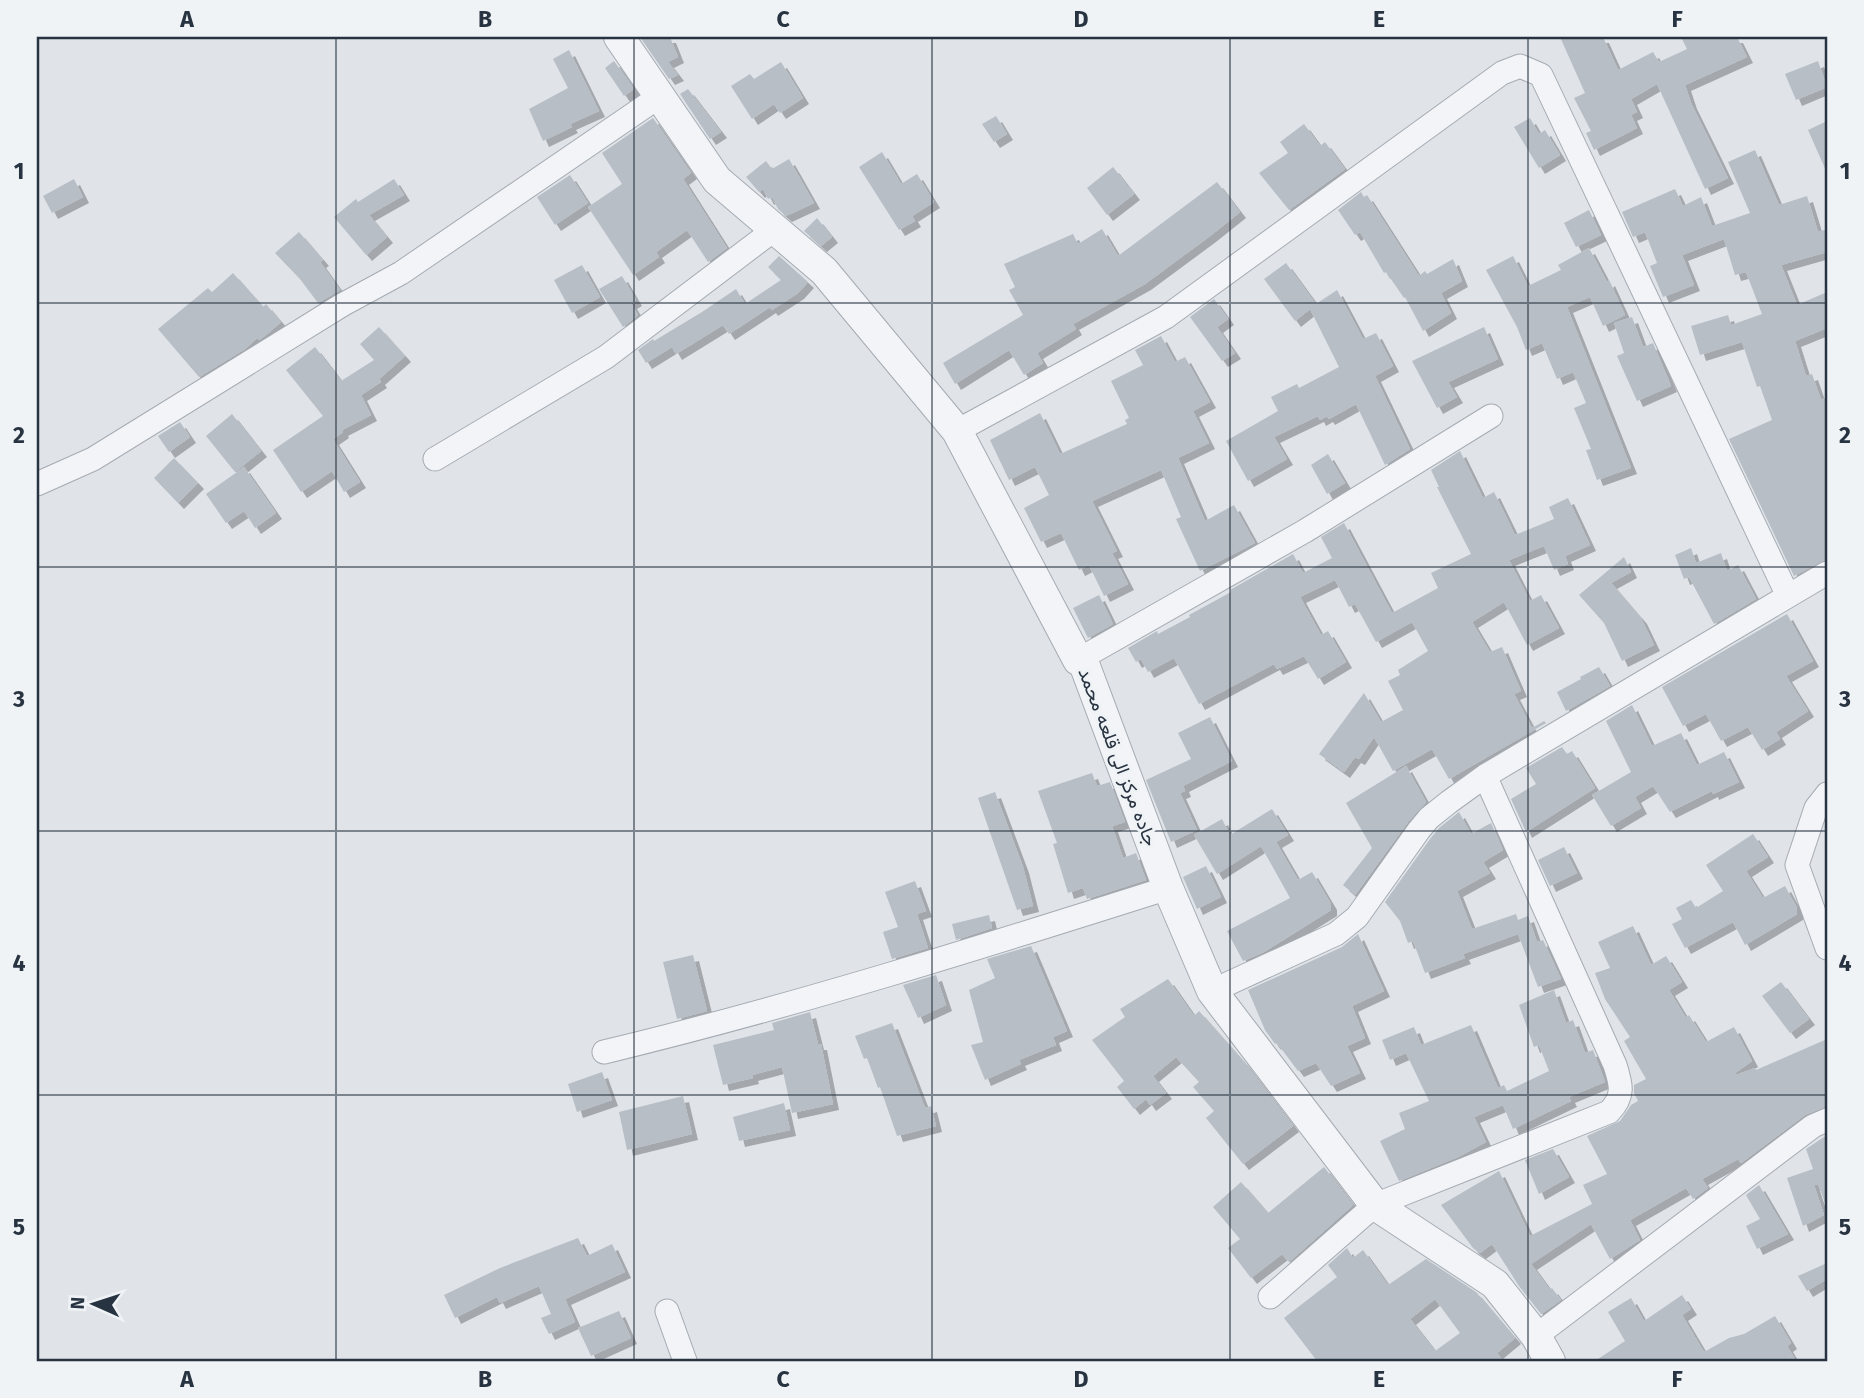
<svg xmlns="http://www.w3.org/2000/svg" width="1864" height="1398" viewBox="0 0 1864 1398" font-family="'Fira Sans',Vazirmatn,sans-serif">
<style>
.building{fill:#b7bec6;fill-rule:evenodd;filter:url(#shadow)}
.lines{fill:none;stroke-linecap:round;stroke-linejoin:round}
.minor-casing{stroke:#a5abb3;stroke-width:25}
.tertiary-casing{stroke:#a5abb3;stroke-width:32}
.minor{stroke:#f2f4f7;stroke-width:23}
.tertiary{stroke:#f2f4f7;stroke-width:30}
.grid{fill:none;stroke:#283341;stroke-width:2;stroke-opacity:0.55}
.labels{text-anchor:middle;dominant-baseline:central;stroke-width:6;stroke-linejoin:round;paint-order:stroke}
.street-label{font-size:19px;fill:#283341;stroke:#eff3f6}
.neatline{fill:none;stroke:#283341;stroke-width:2.5}
.grid-label{font-size:23px;text-anchor:middle;font-weight:bold;fill:#283341}
</style>
<defs>
<filter id="shadow"><feDropShadow dx="6" dy="6" stdDeviation="0" flood-color="#0004"/></filter>
</defs>
<rect width="100%" height="100%" fill="#e0e4e9"/>
<path class="building" d="M640 37H670L678 57 668 62 678 75 669 79Z
M1560 37H1603L1618 70 1653 52 1659 62 1687 49 1681 37H1737L1747 57 1685 85 1691 103 1728 178 1705 189 1657 84 1631 99 1637 112 1631 115 1637 128 1594 150 1586 133 1591 131 1574 98 1585 93Z
M569 50 599 111 570 124 572 127 543 141 529 109 568 88 553 59Z
M614 61 634 89 624 96 605 68Z
M1818 61 1827 87 1796 100 1785 74Z
M781 62 803 98 780 113 774 104 752 119 731 86 750 74 754 79Z
M688 89 721 132 710 139 680 94Z
M996 116 1007 134 994 142 982 124Z
M653 118 691 173 683 179 727 248 708 262 687 230 656 252 659 257 633 275 588 207 622 184 602 153Z
M1530 118 1539 134 1545 130 1560 155 1539 168 1514 127Z
M1827 121V173L1808 130Z
M1304 124 1320 146 1325 142 1345 169 1289 210 1259 173 1288 153 1280 142Z
M1755 150 1779 205 1807 196 1818 232 1827 229V252L1781 265 1797 305 1827 292V328L1795 341 1806 376 1812 374 1821 400 1827 397V559L1794 576 1729 439 1772 420 1760 386 1757 387 1742 342 1700 355 1691 326 1728 315 1731 325 1762 314 1746 272 1735 275 1724 239 1682 255 1694 285 1663 297 1650 266 1657 263 1645 232 1633 237 1622 212 1675 189 1683 206 1701 197 1712 226 1750 213 1728 162Z
M882 152 901 184 917 174 934 202 912 216 915 221 899 230 859 167Z
M789 159 814 203 786 216 778 209 772 197 768 199 763 189 759 192 746 177 766 161 772 169Z
M1113 167 1134 194 1107 215 1087 188Z
M570 175 588 203 555 225 537 197Z
M74 179 83 197 52 213 43 196Z
M394 179 404 195 369 215 387 237 366 255 334 217 356 199 358 202Z
M1217 182 1240 212 1210 236 1145 284 1073 324 1076 329 1037 353 1043 363 1024 375 1009 350 955 384 943 363 1023 315 1009 290 1015 287 1004 264 1073 234 1078 244 1102 229 1118 256Z
M1361 192 1364 197 1367 195 1419 276 1425 271 1427 274 1453 259 1462 281 1441 293 1451 313 1423 331 1405 297 1404 298 1386 272 1384 273 1360 232 1355 235 1338 210Z
M1589 210 1601 235 1576 247 1564 223Z
M817 218 832 237 821 246 804 231Z
M299 232 323 260 320 262 340 290 318 303 300 279 275 253Z
M1589 248 1607 282 1609 280 1625 315 1603 326 1590 297 1567 307 1631 468 1597 480 1586 450 1591 449 1574 408 1586 403 1573 372 1557 379 1542 343 1526 350 1517 327 1486 270 1513 256 1528 286 1561 270 1558 265Z
M779 256 808 282 798 293 772 310 770 307 729 334 723 325 676 354 672 347 646 363 638 350 653 339 654 341 702 312 736 289 745 304 781 280 768 267Z
M1286 263 1316 304 1337 290 1363 339 1376 333 1393 366 1375 376 1410 449 1385 465 1356 404 1329 419 1327 416 1320 420 1318 416 1274 437 1287 459 1248 481 1226 441 1278 411 1271 397 1297 384 1299 388 1339 367 1310 309 1295 321 1264 279Z
M582 265 600 297 572 313 554 280Z
M233 273 263 307 266 304 281 322 266 335 259 340 257 338 245 349 199 377 158 329 208 288 212 292Z
M622 276 636 300 631 303 638 315 623 327 599 289Z
M1214 299 1228 319 1217 327 1235 353 1222 361 1190 317Z
M1632 317 1643 347 1653 343 1671 386 1637 401 1617 356 1624 353 1614 323Z
M379 327 405 356 379 379 381 382 361 395 371 415 342 430 343 432 333 439 360 482 344 492 332 471 301 492 273 450 323 416 286 370 315 347 341 381 374 360 360 344Z
M1484 327 1498 359 1448 382 1457 397 1437 408 1412 361Z
M1161 336 1175 362 1185 357 1210 402 1193 411 1209 443 1178 458 1205 521 1234 505 1255 543 1200 571 1176 519 1181 517 1161 470 1092 501 1117 551 1112 553 1128 584 1104 596 1089 565 1079 570 1061 533 1041 542 1024 508 1049 495 1035 467 1009 480 990 440 1040 413 1060 454 1127 424 1125 420 1129 418 1111 381 1143 365 1135 350Z
M232 414 261 451 235 472 206 436Z
M180 422 190 437 169 452 158 436Z
M1460 451 1483 498 1494 492 1515 535 1554 519 1549 507 1568 498 1590 545 1565 556 1568 564 1554 570 1544 546 1509 560 1530 601 1541 595 1559 628 1527 645 1504 602 1472 622 1490 652 1502 647 1521 691 1514 694 1532 728 1544 721 1546 723 1449 779 1432 749 1393 771 1374 737 1359 759 1355 757 1344 772 1319 754 1364 693 1381 722 1403 710 1388 681 1400 675 1398 670 1428 651 1412 622 1376 642 1355 604 1349 607 1335 580 1300 597 1321 635 1328 631 1346 662 1318 679 1304 656 1277 669 1274 664 1199 704 1174 658 1148 672 1141 659 1136 662 1128 648 1157 631 1158 634 1190 617 1189 615 1231 592 1230 590 1293 554 1303 573 1332 558 1321 537 1344 523 1392 613 1438 588 1431 573 1471 554 1437 487H1439L1431 470Z
M1328 454 1345 483 1327 494 1311 465Z
M174 458 198 483 178 503 154 478Z
M244 467 276 513 255 528 244 511 226 523 206 494Z
M1691 548 1696 563 1721 553 1727 571 1738 565 1756 599 1714 624 1689 577 1684 579 1675 555Z
M1624 557 1631 572 1611 583 1641 618 1654 645 1622 661 1604 623 1579 595Z
M1099 595 1113 624 1088 638 1073 608Z
M1787 614 1813 661 1786 676 1808 711 1776 732 1780 739 1762 750 1748 727 1721 741 1706 714 1683 726 1662 687Z
M1599 667 1610 686 1566 711 1557 692 1581 679 1580 677Z
M1632 705 1652 746 1681 733 1697 765 1724 752 1739 782 1713 794 1712 791 1670 812 1653 786 1635 797 1641 808 1611 826 1592 795 1631 772 1606 721Z
M1210 717 1232 761 1183 786 1185 791 1180 793 1197 830 1171 842 1146 780 1191 759 1178 733Z
M1562 747 1567 754 1572 751 1595 788 1526 832 1511 799 1536 784 1526 768Z
M1406 766 1426 802 1408 822 1355 895 1343 885 1372 848 1346 803Z
M1092 773 1097 786 1110 782 1125 822 1112 826 1123 858 1136 853 1146 880 1087 899 1083 888 1068 893 1053 844 1057 843 1038 791Z
M995 792 1023 867 1033 906 1017 910 978 798Z
M1272 809 1288 835 1276 842 1298 880 1312 872 1331 904V910L1264 952 1243 961 1227 931 1290 898 1261 846 1217 874 1194 835 1222 819 1230 835Z
M1459 812 1471 834 1491 823 1503 850 1483 862 1490 873 1457 891 1472 929 1516 914 1518 920 1528 916 1537 942 1543 940 1561 979 1538 987 1518 934 1463 954 1465 958 1425 973 1413 941 1408 943 1400 921 1385 902 1430 839 1439 828Z
M1753 834 1768 857 1746 871 1763 898 1785 886 1797 908V914L1745 945 1733 922 1685 948 1672 924 1682 919 1676 908 1691 900 1696 908 1723 891 1706 865Z
M1564 847 1577 873 1550 886 1538 860Z
M1206 866 1221 897 1197 909 1183 877Z
M915 881 926 911 917 914 928 948 892 959 883 932 898 927 885 892Z
M989 915 992 928 956 940 952 924Z
M1633 926 1651 965 1666 956 1682 982 1669 990 1686 1018 1689 1015 1706 1042 1734 1027 1752 1061 1735 1073 1736 1075 1755 1068 1756 1070 1827 1039V1106L1805 1115 1741 1163 1738 1159 1702 1179 1708 1188 1693 1199 1686 1188 1630 1220 1640 1240 1610 1259 1591 1224 1531 1264 1550 1290 1552 1288 1561 1300 1541 1314 1519 1286 1492 1244 1480 1253 1473 1248 1441 1205 1499 1171 1530 1236 1592 1204 1583 1185 1607 1174 1587 1136 1620 1121 1631 1105 1638 1101 1634 1093V1085L1646 1079 1624 1041 1630 1037 1605 999 1595 973 1610 968 1598 942Z
M1358 934 1384 991 1352 1006 1365 1038 1347 1046 1360 1073 1331 1086 1316 1063 1298 1071 1277 1043 1275 1044 1265 1030 1248 990 1342 947Z
M1031 946 1067 1031 1053 1037 1056 1045 1019 1060 1021 1064 985 1080 971 1045 983 1042 969 990 995 978 987 959Z
M693 955 707 1011 677 1019 663 962Z
M936 975 946 1005 918 1018 903 985Z
M1168 979 1194 1016 1199 1011 1244 1062 1293 1126 1243 1164 1206 1118 1214 1111 1193 1087 1199 1082 1176 1057 1153 1076 1166 1093 1150 1105 1146 1099 1134 1109 1117 1087 1124 1081 1092 1040 1125 1017 1120 1009Z
M1781 982 1809 1019 1790 1033 1762 996Z
M1554 990 1566 1023 1573 1020 1585 1053 1593 1050 1605 1082 1569 1097 1571 1101 1513 1129 1503 1105 1474 1117 1486 1142 1458 1157 1399 1181 1380 1141 1405 1129 1399 1113 1429 1101 1406 1053 1390 1060 1382 1040 1414 1027 1421 1045 1471 1025 1498 1088 1504 1085 1507 1091 1549 1071 1539 1045 1534 1047 1519 1005Z
M810 1012 818 1044H821L833 1104 792 1113 782 1067 752 1075 753 1078 723 1085 713 1045 774 1030 772 1023Z
M892 1023 925 1108 931 1106 936 1126 897 1136 880 1087 878 1088 867 1058 864 1059 855 1036Z
M602 1072 612 1100 577 1112 568 1084Z
M683 1096 692 1134 627 1150 619 1112Z
M784 1103 790 1130 739 1141 733 1117Z
M1827 1135V1202L1825 1203 1818 1184 1814 1185 1824 1215 1803 1226 1787 1178 1813 1169 1806 1149Z
M1553 1149 1569 1177 1539 1194 1525 1160Z
M1324 1167 1353 1205 1289 1262 1282 1254 1251 1278 1228 1248 1240 1239 1213 1207 1241 1182 1268 1213Z
M1759 1185 1788 1234 1757 1249 1746 1226 1760 1219 1746 1195Z
M578 1238 587 1256 612 1244 625 1272 565 1299 575 1322 549 1334 541 1318 551 1314 539 1286 500 1303 497 1297 455 1318 444 1295 500 1268Z
M1347 1248 1353 1258 1363 1250 1388 1285 1426 1259 1476 1292 1515 1338 1497 1353 1503 1361H1317L1284 1318 1337 1277 1328 1265ZM1435 1299 1460 1333 1435 1351 1410 1319Z
M1827 1263V1279L1807 1291 1798 1276Z
M1682 1295 1691 1309 1682 1315 1704 1352 1729 1338 1744 1334 1775 1316 1791 1343 1787 1346 1796 1361H1595L1625 1341 1608 1312 1631 1298 1644 1321Z
M619 1311 631 1338 591 1356 578 1328Z"/>
<g class="lines">
<defs>
<path id="minor" d="M957 431 1166 317 1502 73 1520 66 1541 75 1788 596
M435 459 606 357 775 229
M37 484 93 459 342 305 401 273 660 96
M1078 660 1305 531 1491 416
M1827 794 1816 808 1797 865 1827 948
M1212 991 1336 934 1357 917 1419 830 1429 818 1449 802 1485 776 1827 573
M604 1052C795 1006 982 947 1168 888
M1270 1297 1375 1205 1609 1112C1625 1096 1621 1084 1615 1065L1485 776
M667 1311 685 1361
M1536 1336 1813 1126 1827 1120"/>
<path id="tertiary" d="M619 37 717 180 824 271 957 431 1078 660 1083 661 1168 888 1212 991 1375 1205 1495 1284 1536 1336 1550 1361"/>
</defs>
<use href="#minor" class="minor-casing"/>
<use href="#tertiary" class="tertiary-casing"/>
<use href="#minor" class="minor"/>
<use href="#tertiary" class="tertiary"/>
</g>
<path class="grid" d="M336 37V1361M634 37V1361M932 37V1361M1230 37V1361M1528 37V1361M37 303H1827M37 567H1827M37 831H1827M37 1095H1827"/>
<g class="labels">
<g class="street-label">
<text transform="translate(1118 757) rotate(69)">جاده مرکز الی قلعه محمد</text>
</g>
</g>
<rect width="1864" height="1398" fill="none" stroke="#eff3f6" stroke-width="77"/>
<g transform="translate(94 1304) rotate(273)" stroke="#eff3f6" stroke-width="5" paint-order="stroke">
<path d="M0-5L12 26L0 18L-12 26Z" fill="#283341"/>
<text y="-10" font-size="19" font-weight="bold" text-anchor="middle" fill="#283341">N</text>
</g>
<rect x="38" y="38" width="1788" height="1322" class="neatline"/>
<g class="grid-label">
<text x="187" y="27">A</text>
<text x="485" y="27">B</text>
<text x="783" y="27">C</text>
<text x="1081" y="27">D</text>
<text x="1379" y="27">E</text>
<text x="1677" y="27">F</text>
<text x="19" y="179">1</text>
<text x="1845" y="179">1</text>
<text x="19" y="443">2</text>
<text x="1845" y="443">2</text>
<text x="19" y="707">3</text>
<text x="1845" y="707">3</text>
<text x="19" y="971">4</text>
<text x="1845" y="971">4</text>
<text x="19" y="1235">5</text>
<text x="1845" y="1235">5</text>
<text x="187" y="1387">A</text>
<text x="485" y="1387">B</text>
<text x="783" y="1387">C</text>
<text x="1081" y="1387">D</text>
<text x="1379" y="1387">E</text>
<text x="1677" y="1387">F</text>
</g>
</svg>
